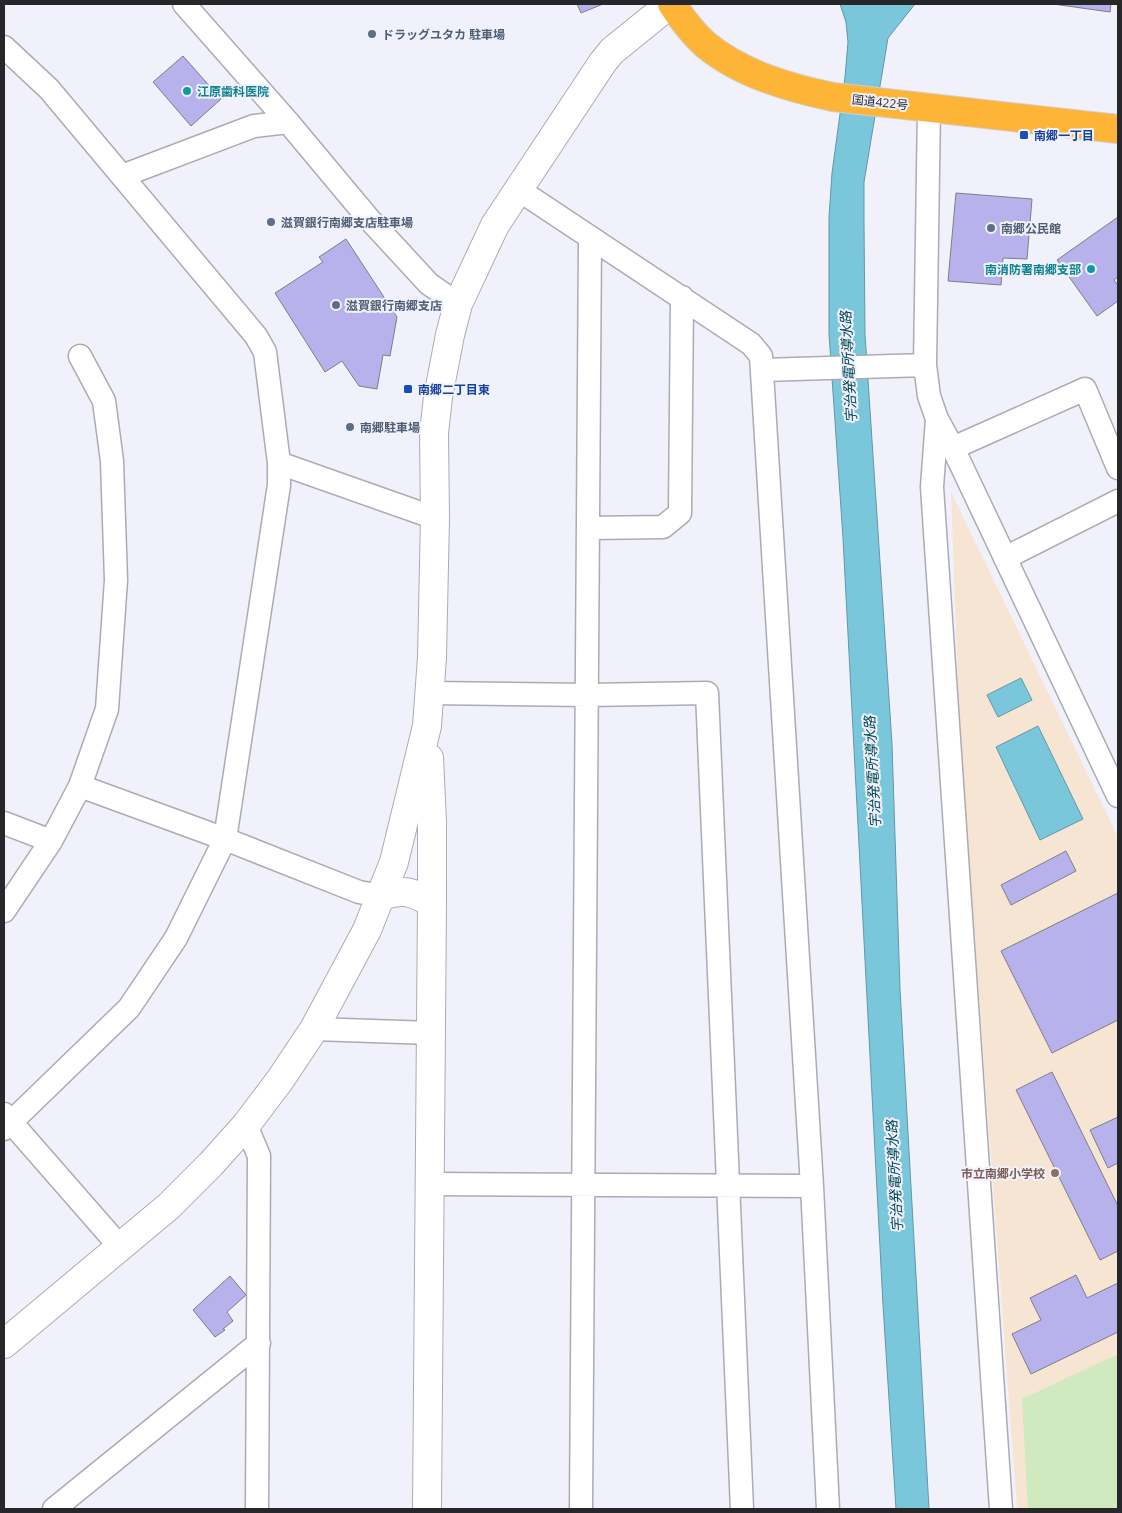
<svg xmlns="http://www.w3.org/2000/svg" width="1122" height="1513" viewBox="0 0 1122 1513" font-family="'Open Sans','Noto Sans JP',sans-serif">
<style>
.education{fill:#f7e5d4}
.green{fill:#d0e9bf}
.water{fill:#7ac7dc;stroke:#6197a7}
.building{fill:#b7b2ec;stroke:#7d7d86}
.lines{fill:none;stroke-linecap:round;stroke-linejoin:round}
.minor-casing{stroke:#acabb5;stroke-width:25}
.tertiary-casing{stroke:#acabb5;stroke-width:30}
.trunk-casing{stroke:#cfcfd0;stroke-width:30}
.minor{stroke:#fff;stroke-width:22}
.tertiary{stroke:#fff;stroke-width:28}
.trunk{stroke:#feb436;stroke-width:28}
.service-dot{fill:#5c6f8a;stroke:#f1f1fb;stroke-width:2}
.culture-dot{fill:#0f9aa8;stroke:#f1f1fb;stroke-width:2}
.transit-dot{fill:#1a4fb4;stroke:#f1f1fb;stroke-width:2}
.education-dot{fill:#8d6e63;stroke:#f1f1fb;stroke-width:2}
.labels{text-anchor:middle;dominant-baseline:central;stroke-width:4;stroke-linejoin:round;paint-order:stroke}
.service-label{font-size:12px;font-weight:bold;fill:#4e5e75;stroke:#f1f1fb;text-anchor:start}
.culture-label{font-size:12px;font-weight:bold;fill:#0d838f;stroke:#f1f1fb;text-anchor:start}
.street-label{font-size:12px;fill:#27272b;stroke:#f1f1fb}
.transit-label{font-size:12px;font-weight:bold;fill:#164399;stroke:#f1f1fb;text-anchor:start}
.education-label{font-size:12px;font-weight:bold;fill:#785e54;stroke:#f1f1fb;text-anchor:end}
.water-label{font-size:14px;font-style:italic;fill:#004957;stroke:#f1f1fb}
</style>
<rect width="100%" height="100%" fill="#f1f1fb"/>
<path class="education" d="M951 492 1118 837V1509H1017L960 742Z"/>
<path class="green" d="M1118 1354V1509H1028L1022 1399Z"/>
<path class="water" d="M840 4H915L888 38 864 182V223L865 334 892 744 900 989 929 1509H896L883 1305 843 538 829 334V217L832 173 845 77 848 42 846 22Z
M1021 678 1032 700 998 717 987 695Z
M1038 726 1083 819 1040 840 996 747Z"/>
<path class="building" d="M577 4H603L581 13Z
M1053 4H1111L1110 12Z
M183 56 221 99 191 126 153 82Z
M956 193 1032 199 1027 259 1003 258 1001 285 948 281Z
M1118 217V277L1114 280 1118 285V301L1097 316 1057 260Z
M346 239 397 317 390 356 383 355 377 389 359 386 342 361 325 372 275 293 323 262 319 257Z
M1066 851 1076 871 1011 905 1001 885Z
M1118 893V1020L1052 1053 1001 951Z
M1052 1072 1118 1206V1251L1100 1260 1016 1090Z
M1118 1117V1163L1108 1168 1090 1130Z
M1076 1275 1087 1298 1118 1283V1332L1031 1374 1012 1334 1041 1320 1030 1298Z
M230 1276 246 1295 227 1312 233 1321 223 1329 225 1330 215 1337 193 1310Z"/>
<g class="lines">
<defs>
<path id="minor" d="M184 4 288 122 369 219 429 284 458 304
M4 47 49 89 256 336 265 352 279 463V485L225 839 176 938 129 1008 4 1129
M929 107 925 365 929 396 937 419 953 448 1118 796
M122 176 254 126 288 122
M519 190 751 344 761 356 812 1186 828 1509
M763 370 925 365
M937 419 932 487 1001 1509
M953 448 1085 389 1118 468
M279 463 435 518
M589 528 663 527 680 513 682 297
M1005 558 1118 501
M430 693 588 695 707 693 742 1509
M80 786 225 839 359 892 381 896
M4 823 51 841
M4 911 51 841 80 786 107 709 116 580 112 461 104 401 80 356
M314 1029 431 1033
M4 1114 121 1248
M246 1125 259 1156 257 1509
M430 1184 812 1186
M54 1509 259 1343
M581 1509 590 237"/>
<path id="tertiary" d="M381 896C405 889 411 891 432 903
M4 1344 169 1206 211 1164 246 1125 280 1080 314 1029 367 930 394 862 427 726 432 657 435 518 434 433 438 397 450 335 458 304 495 225 603 62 612 51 670 4
M427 1509 432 903V822L429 758"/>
<path id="trunk" d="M672 4C682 19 692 33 706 45 741 74 790 88 833 97L1118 129"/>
</defs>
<use href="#minor" class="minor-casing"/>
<use href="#tertiary" class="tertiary-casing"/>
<use href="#trunk" class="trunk-casing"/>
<use href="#minor" class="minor"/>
<use href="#tertiary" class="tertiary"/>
<use href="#trunk" class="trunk"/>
</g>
<g class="service-dot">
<circle cx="372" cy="34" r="5"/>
<circle cx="271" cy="222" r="5"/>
<circle cx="991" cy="228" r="5"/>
<circle cx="336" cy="305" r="5"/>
<circle cx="350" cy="427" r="5"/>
</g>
<g class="culture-dot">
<circle cx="187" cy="91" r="5"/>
<circle cx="1091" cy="269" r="5"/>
</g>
<g class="transit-dot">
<rect x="1019" y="130" width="10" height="10" rx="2.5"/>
<rect x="403" y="384" width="10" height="10" rx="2.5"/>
</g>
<circle class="education-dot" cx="1055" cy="1173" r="5"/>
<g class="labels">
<g class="service-label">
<text x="382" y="34">ドラッグユタカ 駐車場</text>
<text x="281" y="222">滋賀銀行南郷支店駐車場</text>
<text x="1001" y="228">南郷公民館</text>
<text x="346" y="305">滋賀銀行南郷支店</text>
<text x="360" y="427">南郷駐車場</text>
</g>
<g class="culture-label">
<text x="197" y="91">江原歯科医院</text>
<text x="1081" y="269" text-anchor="end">南消防署南郷支部</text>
</g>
<g class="street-label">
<text transform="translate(880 102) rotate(6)">国道422号</text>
</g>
<g class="transit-label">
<text x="1034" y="135">南郷一丁目</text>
<text x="418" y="389">南郷二丁目東</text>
</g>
<g class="education-label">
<text x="1045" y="1173">市立南郷小学校</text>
</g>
<g class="water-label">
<text transform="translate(848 367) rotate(-93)">宇治発電所導水路</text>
<text transform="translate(872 772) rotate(-93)">宇治発電所導水路</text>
<text transform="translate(894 1176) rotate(-93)">宇治発電所導水路</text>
</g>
</g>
<rect width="1122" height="1513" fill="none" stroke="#27272b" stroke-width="10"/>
</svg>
